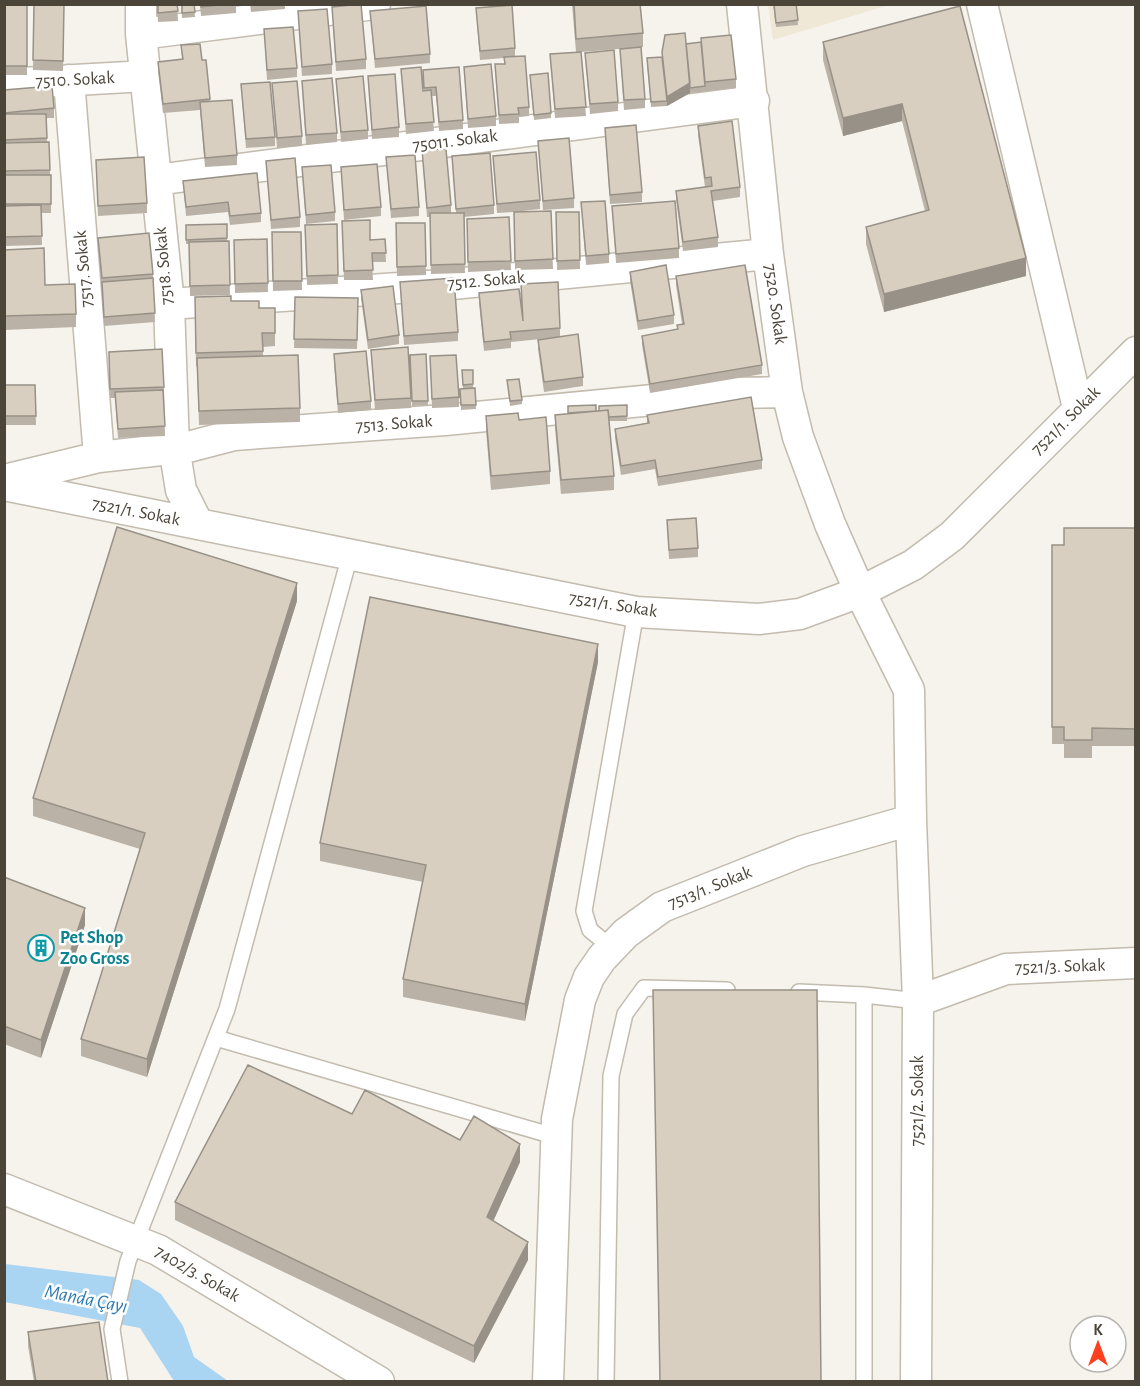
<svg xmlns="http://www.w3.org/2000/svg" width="1140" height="1386" viewBox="0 0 1140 1386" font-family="'Alegreya Sans',sans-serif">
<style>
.education{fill:#efe8d6}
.water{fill:#a9d4f2}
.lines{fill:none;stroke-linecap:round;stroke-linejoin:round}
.service-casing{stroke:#c2bbae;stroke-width:18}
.minor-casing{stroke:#c2bbae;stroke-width:33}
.service{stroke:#fff;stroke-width:15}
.minor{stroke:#fff;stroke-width:30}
.wall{fill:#bab2a6}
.shaded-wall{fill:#979187}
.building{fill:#d8cfc1;stroke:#979187;stroke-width:1.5}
.labels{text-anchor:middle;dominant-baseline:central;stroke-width:5;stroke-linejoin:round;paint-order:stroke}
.street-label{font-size:18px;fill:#4b4439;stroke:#fff}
.culture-label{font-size:18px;font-weight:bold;fill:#0d838f;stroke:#fff;text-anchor:start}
.water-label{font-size:20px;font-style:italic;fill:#2e7ab2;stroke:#fff}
</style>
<rect width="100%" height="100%" fill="#f6f3ec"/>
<path class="education" d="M768 4 889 5 773 40Z"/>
<path class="water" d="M5 1264 139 1280 161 1294 183 1326 194 1357 228 1381H174L140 1328 5 1302Z"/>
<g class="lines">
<defs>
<path id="service" d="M612 948 590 930 584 911 636 612
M799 992 864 995 918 1001
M216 1038 557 1137
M120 1382 112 1329 128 1261 227 1009 350 555
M606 1382 611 1076 625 1014 644 988 727 990
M864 1382V995"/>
<path id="minor" d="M141 4V34L169 304 174 447 181 490 198 524
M982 4 1078 408
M141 34 375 4
M69 80 99 457
M4 84 146 76
M156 180 754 101
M169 304 442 285 768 254
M4 480 99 457 188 447 234 435 445 420 726 393 787 392
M4 485 636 612 759 619 800 614 860 592 913 565 952 536 1136 352
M911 820 918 1001 916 1382
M918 1001 1006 969 1136 963
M4 1189 158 1250 379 1382
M548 1382 557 1119 580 1000 589 977 602 958 626 933 662 907 803 851 911 820 909 690 860 592 830 524 798 437 787 392 768 254 742 4"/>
</defs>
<use href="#service" class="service-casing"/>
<use href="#minor" class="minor-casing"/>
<use href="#service" class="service"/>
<use href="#minor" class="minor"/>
</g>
<path class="wall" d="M4 4H27V75H4Z
M34 4H64L63 71 33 70Z
M157 4H177L178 21 158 22Z
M181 4H194L195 17 182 18Z
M200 4H236V13L201 16Z
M250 4H285V9L251 12Z
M572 4H640L643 33V47L581 52 586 116 555 118 550 54 576 52Z
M773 4H796L798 25 776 27Z
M960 6 1026 276 884 312 866 244V227L925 211 902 121 843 136 823 60V42Z
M332 7 366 59V69L336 71Z
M476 8 515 48V56L529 107V116L519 117V123L499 124 495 64H504V58L480 60Z
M298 11 332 64V74L302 76Z
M370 11 430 54V63L375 68Z
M264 29 297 68V77L267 80Z
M686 44 736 79V88L690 93 667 106 651 107 647 63 662 57Z
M181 45 202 60 210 101 237 155V165L205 167 200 110 163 113 158 71V62L182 60Z
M620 49 645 99V108L624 110Z
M585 53 618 102V111L590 114Z
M464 67 496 116V126L468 128Z
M401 69 423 91H424L423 70 463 120V129L439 131 436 96H431L434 131 406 134Z
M368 76 399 127V137L372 139Z
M336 79 368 130V139L341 142Z
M530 80 551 113V118L534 120Z
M302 81 337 133V142L306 145Z
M272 83 302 136V146L277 148Z
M241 84 275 137V146L246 148Z
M4 90 54 108V118H47V142H49L50 175H51V213H41L42 245 4 246Z
M698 126 740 187V197L713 201 718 237V247L683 251 676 200V191L705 187 698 135Z
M605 128 642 192V202L610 204Z
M538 141 574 198V208L543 210Z
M422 150 451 205V213H456L452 156 494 205V214L464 217 465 273 431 274 430 217H427Z
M493 156 540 200V209L514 212 551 211 553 269 515 270 514 212 497 213Z
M386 157 419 207V216L391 218Z
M96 160 147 203V213L98 216Z
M266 161 300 217V227L271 229Z
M302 167 335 212V221L306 224Z
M341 167 381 207V216L344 220Z
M183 181 261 213V222L230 225 228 212 186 216Z
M581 202 609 254V263L586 265Z
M612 206 679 248V258L616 263Z
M556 212H579L580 269 557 270Z
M509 217 511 270 468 272 467 219Z
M342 221 370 240 385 239 386 262H372L373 280H344Z
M396 223H425L426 275 397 276Z
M227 224V241H229L230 295 190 296 189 244H186V225Z
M337 224 338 284 307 285 305 225Z
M272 232H301L302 290 273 291Z
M98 238 153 274 155 322 104 326Z
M267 239 268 292 235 293 234 240Z
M4 250 76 314V327L4 330Z
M630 272 674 315V324L638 330 630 281Z
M676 276 762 365V374L650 393 642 345V336L677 330V325L682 324 676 285Z
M400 282 458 332V341L404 345Z
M361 290 399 335V344L368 349 361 299Z
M479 293 522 317 560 328V337L583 377V386L544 392 538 349V340L551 338 511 342V348L484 351 479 303Z
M195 297 231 301 259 308H275V346L263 347V356L300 408V422L199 425 197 366 196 367Z
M295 297 358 298 357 349 294 348Z
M371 350 411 398V408L375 410Z
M334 354 371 401V410L338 413 334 363Z
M426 354 428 405 412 406 410 355Z
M430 356 459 397V407L432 408Z
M109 361 164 387 165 436 118 438 115 398H110Z
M462 370H473V388H475L476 409 461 410 460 389H463Z
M507 380 522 400V404L510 406Z
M4 385H35L36 425H4Z
M627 405V421H609L614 476V490L561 494 555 428V415L596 411Z
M647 415 762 460V469L658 486 655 469 621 475 615 438V429L647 423Z
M486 416 519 420 550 471V484L491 490 486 430Z
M667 520 698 548V557L669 559Z
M1136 528V746H1092V758H1064V744H1052V545H1064Z
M297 601 147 1077 81 1056V1039L140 849 33 816V798Z
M598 662 525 1021 403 997V979L423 882 320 861V843Z
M4 877 85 925 41 1058 4 1044Z
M352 1114 460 1140 520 1162 493 1221 528 1260 474 1363 175 1220V1202Z
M28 1332 108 1382H34L28 1346Z"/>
<path class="shaded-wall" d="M690 83V93L667 106V97Z
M902 104V121L843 136V118Z
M1026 258V276L884 312V294Z
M297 583V601L147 1077V1059Z
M598 644V662L525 1021V1004Z
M85 908V925L41 1058V1040Z
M520 1144V1162L487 1235V1217Z
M528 1242V1260L474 1363V1346Z"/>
<path class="building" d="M4 4H27V66H4Z
M34 4H64L63 61 33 60Z
M158 4H177L178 11 158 13Z
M182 4H194L195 12 182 13Z
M201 4H229L201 7Z
M361 4 366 59 336 62 332 7Z
M574 4H640L643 33 576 39Z
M774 4H796L798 20 776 23Z
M512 5 515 48 480 51 476 8Z
M426 6 430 54 375 59 370 11Z
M960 6 1026 258 884 294 866 227 929 210 902 104 843 118 823 42Z
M327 9 332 64 302 67 298 11Z
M293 27 297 68 267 70 264 29Z
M685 33 690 83 667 97 662 52 665 35Z
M731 35 736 79 705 82 701 38Z
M701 42 705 86 690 88 686 44Z
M200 44 202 60H206L210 99 163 104 158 62 183 59 181 45Z
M641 47 645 99 624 100 620 49Z
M614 50 618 102 590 104 585 53Z
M581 52 586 107 555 109 550 54Z
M525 56 529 107 518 108 519 114 499 115 495 64H505L504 57Z
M662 57 667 101 651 102 647 58Z
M491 64 496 116 468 119 464 67Z
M421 67 423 91 431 90 434 122 406 124 401 69Z
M459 67 463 120 439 122 436 87 424 88 423 70Z
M548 73 551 113 534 115 530 75Z
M395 74 399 127 372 130 368 76Z
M363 76 368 130 341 132 336 79Z
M332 78 337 133 306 135 302 81Z
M297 81 302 136 277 138 272 83Z
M270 82 275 137 246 139 241 84Z
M52 86 54 108 4 113V90Z
M232 100 237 155 205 158 200 102Z
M4 114H46L47 138 4 140Z
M732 121 740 187 711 191 718 237 683 242 676 191 712 186 711 177 705 178 698 126Z
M636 125 642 192 610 195 605 128Z
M569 138 574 198 543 201 538 141Z
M49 142 50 170 4 171V143Z
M446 149 451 205 427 208 422 150Z
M536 152 540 200 497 204 493 156Z
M490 153 494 205 456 209 452 156Z
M415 155 419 207 391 209 386 157Z
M144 157 147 203 98 206 96 160Z
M295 158 300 217 271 220 266 161Z
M377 164 381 207 344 210 341 167Z
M331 165 335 212 306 215 302 167Z
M257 173 261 213 230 216 228 202 186 207 183 181Z
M4 175H51V204H4Z
M605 201 609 254 586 256 581 202Z
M675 201 679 248 616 254 612 206Z
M41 205 42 236 4 237V206Z
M551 211 553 259 515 261 514 212Z
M556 212H579L580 260 557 261Z
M430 213H464L465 264 431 265Z
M509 217 511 261 468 262 467 219Z
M370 220V240L385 239 386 253H372L373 270 344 271 342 221Z
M396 223H425L426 266 397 267Z
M227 224V238L186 240V225Z
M337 224 338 275 307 276 305 225Z
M272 232H301L302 281H273Z
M149 233 153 274 102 278 98 238Z
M267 239 268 283 235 284 234 240Z
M229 241 230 285 190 286 189 242Z
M44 248 45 285 75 284 76 314 4 316V250Z
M666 265 674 315 638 321 630 272Z
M745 265 762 365 650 384 642 336 678 329 677 325 684 324 676 276Z
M153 278 155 313 104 317 102 282Z
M454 278 458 332 404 336 400 282Z
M558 282 560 328 510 332 511 339 484 342 479 293 519 289 523 321 521 284Z
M393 286 399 335 368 340 361 290Z
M231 296V301H259V308H275V333H262L263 351 196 353 195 297Z
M295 297 358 298 357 340 294 339Z
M578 334 583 377 544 382 538 340Z
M408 347 411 398 375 400 371 350Z
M162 349 164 387 110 389 109 352Z
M366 351 371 401 338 404 334 354Z
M426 354 428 401H412L410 355Z
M298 355 300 408 199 411 197 358Z
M456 355 459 397 432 399 430 356Z
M462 370H473V384L463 385Z
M519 379 522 400 510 401 507 380Z
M4 385H35L36 416H4Z
M475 388 476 405H461L460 389Z
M163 390 165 426 118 429 115 392Z
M751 397 762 460 658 477 655 460 621 466 615 429 649 423 647 415Z
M596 405V411L568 413V406Z
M627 405V416L609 417 608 410 599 411V406Z
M608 410 614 476 561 480 555 415Z
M518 413 519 420 546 417 550 471 491 476 486 416Z
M696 518 698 548 669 550 667 520Z
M117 527 297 583 147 1059 81 1039 145 833 33 798Z
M1064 528H1136V729L1092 728V740H1064V727H1052V545H1064Z
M370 597 598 644 525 1004 403 979 426 865 320 843Z
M4 877 85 908 41 1040 4 1026Z
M653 990H817L821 1382H660Z
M248 1065 352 1114 365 1090 460 1140 474 1116 520 1144 487 1217 528 1242 474 1346 175 1202Z
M99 1322 108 1382H36L28 1332Z"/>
<defs>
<symbol id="building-ring" viewBox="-11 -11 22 22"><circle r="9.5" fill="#fff" stroke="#0f9aa8" stroke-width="1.5"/><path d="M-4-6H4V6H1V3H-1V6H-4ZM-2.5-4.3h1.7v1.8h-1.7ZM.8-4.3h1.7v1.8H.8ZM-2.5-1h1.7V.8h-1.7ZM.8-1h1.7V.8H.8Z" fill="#0f9aa8"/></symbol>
</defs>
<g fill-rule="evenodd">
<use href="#building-ring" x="26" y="933" width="30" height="30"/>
</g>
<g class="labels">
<g class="street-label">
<text transform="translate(75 80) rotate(-3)">7510. Sokak</text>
<text transform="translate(455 141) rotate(-7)">75011. Sokak</text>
<text transform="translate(164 266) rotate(-95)">7518. Sokak</text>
<text transform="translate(84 269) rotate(-95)">7517. Sokak</text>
<text transform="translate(486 281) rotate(-5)">7512. Sokak</text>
<text transform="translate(775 304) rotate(82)">7520. Sokak</text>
<text transform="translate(1066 421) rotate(-45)">7521/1. Sokak</text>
<text transform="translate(394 424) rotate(-4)">7513. Sokak</text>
<text transform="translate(136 512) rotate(11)">7521/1. Sokak</text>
<text transform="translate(613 605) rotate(9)">7521/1. Sokak</text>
<text transform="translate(710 888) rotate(-22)">7513/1. Sokak</text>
<text transform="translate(1060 967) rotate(-2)">7521/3. Sokak</text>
<text transform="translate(918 1101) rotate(-90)">7521/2. Sokak</text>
<text transform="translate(197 1274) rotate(30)">7402/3. Sokak</text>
</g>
<g class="culture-label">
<text x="60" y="938">Pet Shop<tspan x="60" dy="21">Zoo Gross</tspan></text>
</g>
<g class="water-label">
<text transform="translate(86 1299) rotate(11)">Manda Çayı</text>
</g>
</g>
<rect width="1140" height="1386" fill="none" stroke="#4b4439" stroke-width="12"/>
<g transform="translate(1098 1344)"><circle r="28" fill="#ffffff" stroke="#b7b4b0" stroke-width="1.5"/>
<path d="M0-4.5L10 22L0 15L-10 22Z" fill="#fc3f1d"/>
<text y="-9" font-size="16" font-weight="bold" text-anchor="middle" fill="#4b4439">K</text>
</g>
</svg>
